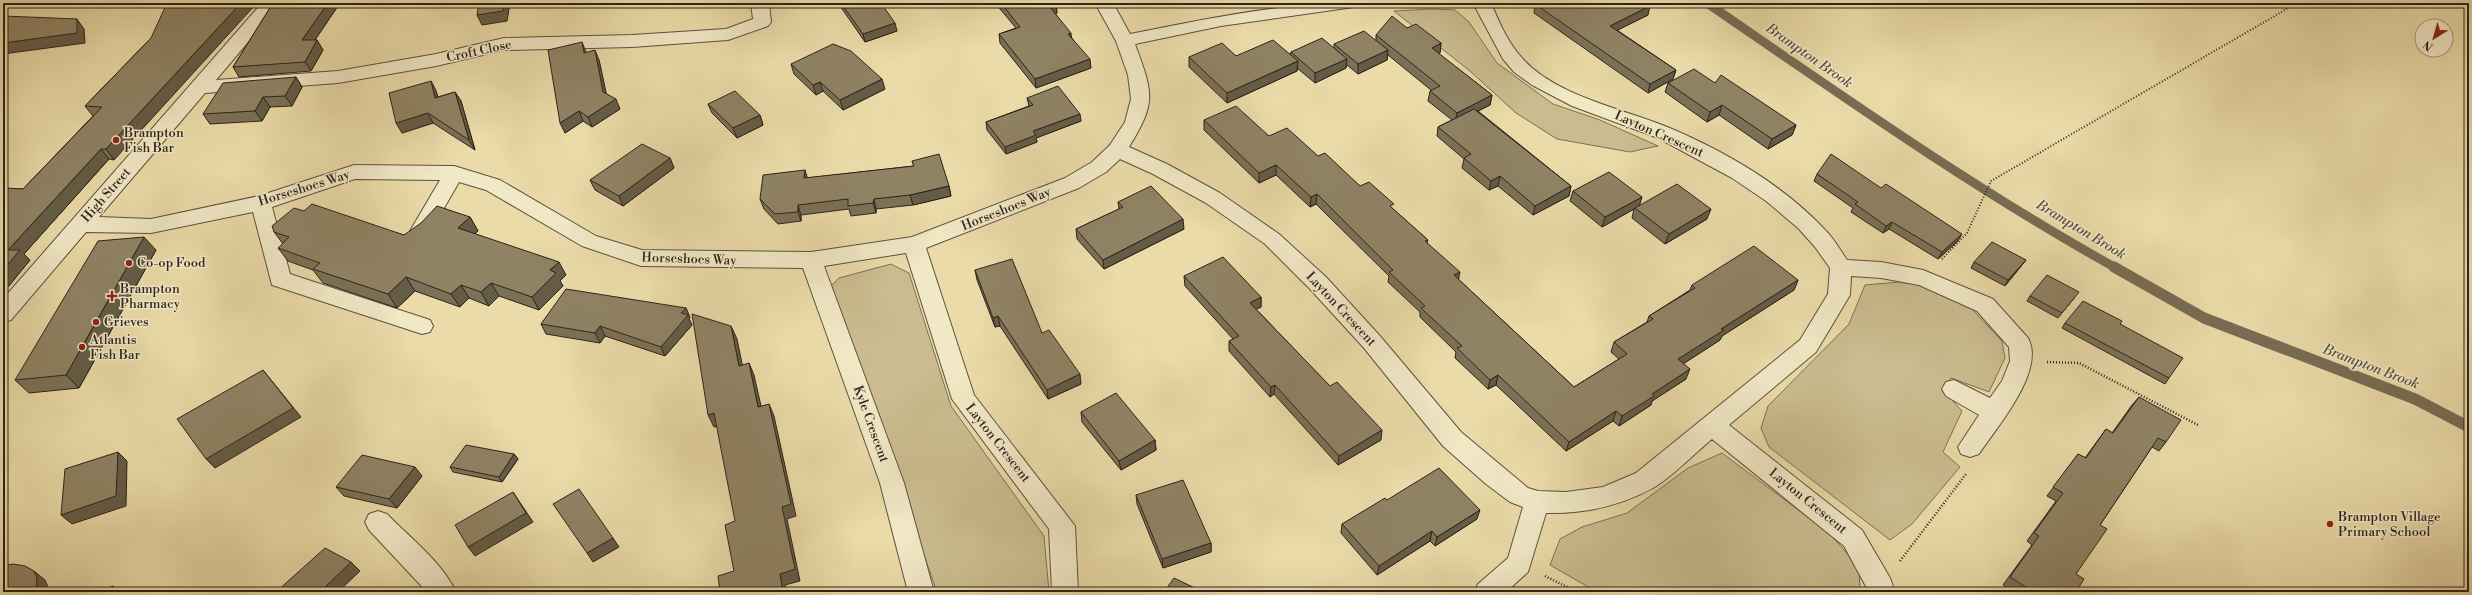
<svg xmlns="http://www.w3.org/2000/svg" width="2472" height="595" viewBox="0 0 2472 595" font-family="'Libre Bodoni',serif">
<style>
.green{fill:#cabc90;stroke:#7c7056}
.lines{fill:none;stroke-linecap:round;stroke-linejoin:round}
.stream-far1{stroke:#786c53;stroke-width:9}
.stream{stroke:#786c53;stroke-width:11}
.minor-casing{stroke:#5c513e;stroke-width:2}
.path-far1{stroke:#2d231b;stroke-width:2;stroke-dasharray:1 2;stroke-linecap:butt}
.path{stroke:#2d231b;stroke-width:2.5;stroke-dasharray:1 2;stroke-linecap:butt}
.minor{fill:#f1e8c6;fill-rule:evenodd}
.wall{fill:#7b7156;stroke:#2d231b}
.shaded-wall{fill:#645c46;stroke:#2d231b}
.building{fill:#8f8364;stroke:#2d231b}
.poi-dot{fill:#8f2418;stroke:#f1e8c6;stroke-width:1.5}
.labels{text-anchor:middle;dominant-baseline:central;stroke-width:3;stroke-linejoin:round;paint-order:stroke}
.street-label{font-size:13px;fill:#2d231b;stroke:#f1e8c6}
.poi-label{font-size:13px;fill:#2d231b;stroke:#f1e8c6;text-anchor:start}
.water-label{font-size:14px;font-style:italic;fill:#594d3c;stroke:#f1e8c6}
</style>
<rect width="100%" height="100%" fill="#eadba8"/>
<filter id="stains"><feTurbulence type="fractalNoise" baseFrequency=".005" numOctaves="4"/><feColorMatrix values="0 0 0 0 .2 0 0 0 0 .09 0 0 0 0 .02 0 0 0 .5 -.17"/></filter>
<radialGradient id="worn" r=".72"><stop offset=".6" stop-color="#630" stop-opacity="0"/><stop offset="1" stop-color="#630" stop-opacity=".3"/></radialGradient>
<path class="green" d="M1432 9 1455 10 1469 22 1497 63 1553 104 1600 120 1658 146 1630 152 1557 139 1516 113 1470 71 1394 11Z
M891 264 909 273 951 406 1044 536 1049 592H937L829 288 839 278Z
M1899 282 1927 285 1971 308 2002 341 2005 358 1989 392 1951 378 1945 392 1962 411 1943 452 1960 467 1912 524 1890 540 1769 447 1761 428 1768 406 1849 324 1865 285Z
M1722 453 1829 533 1859 567 1860 592H1597L1550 565 1560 539 1582 527 1627 513 1688 468Z"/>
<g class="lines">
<path class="stream-far1" d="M1707 3C1841 95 1974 189 2116 268"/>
<path class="stream" d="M2114 267 2204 318 2415 399 2469 427"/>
<defs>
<path id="minor" d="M262 3H281L216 80 338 71 436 54 504 38 632 35 726 29 753 19 751 3H769L771 22 768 26 728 40 632 47 504 50 436 66 338 83 205 93 99 217 151 219 259 196 354 165 454 166 500 180 596 236 642 250 811 252 912 237 1065 178 1092 162 1110 145 1125 122 1131 99 1128 75 1116 41 1095 3H1113L1130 34C1206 19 1278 3 1356 3L1353 7 1347 8 1221 26 1135 44C1153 93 1157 102 1129 147L1167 164 1220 193 1279 234 1326 277 1380 336 1461 432 1528 488 1538 491 1566 492 1603 487 1636 473 1800 340 1828 294 1830 268 1815 247 1798 228 1766 201 1732 178 1658 138 1572 106 1532 85 1514 72 1503 59 1473 3H1491C1499 22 1508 43 1522 58 1556 97 1626 109 1672 129 1728 153 1786 187 1828 233 1835 241 1841 251 1847 260L1881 262 1923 270 1993 299 2028 338C2046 371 1997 427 1979 454L1970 457 1961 454 1958 447 1979 415 1946 396 1942 389 1946 382 1954 380 1990 398 2002 381 2010 361 2009 347 1977 311 1919 285 1881 278 1851 276 1850 295 1816 352 1729 425 1862 530 1890 578 1895 592H1869L1844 546 1712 439C1695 453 1671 478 1653 488 1620 506 1584 514 1546 513L1528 572 1506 592H1474L1478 584 1508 558 1523 507 1510 502 1486 484 1443 446 1364 348 1310 289 1265 244 1206 203 1153 174 1120 159 1106 172 1079 188 926 248 974 395 1075 526 1078 592H1052L1049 529 952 399 906 253 824 266 904 483 934 592H908L880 483 803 268 641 266 582 246 486 190 459 182 428 236 421 238 414 236 410 231 440 180 355 179 272 207 290 274 430 320 433 326 430 332 422 334 272 285 253 212 151 233 86 232 11 320 3 322V299Z
M378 511 387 514C410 538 442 562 456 592H427L369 530 365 522 369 514Z"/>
</defs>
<use href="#minor" class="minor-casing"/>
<path class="path-far1" d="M1942 259 1967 233 1991 181 2297 3"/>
<path class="path" d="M2047 362 2079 363 2198 425
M1900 561 1966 474
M1545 576 1577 592"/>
<use href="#minor" class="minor"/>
</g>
<path class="wall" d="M273 3H340L315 40H317L323 50 311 71 239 77 233 67Z
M838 3H881L897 31 865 42Z
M995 3H1056L1057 13H1055L1072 38 1091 68 1036 88 1000 43 999 34 1016 28Z
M1535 4 1582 6 1648 15 1617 30 1676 70 1673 79 1648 93 1534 13Z
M1407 28 1441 43 1440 53 1439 54 1492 95 1490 105 1478 111 1571 186 1569 196 1533 215 1498 186 1489 190 1462 168 1464 159 1437 136 1438 127 1452 120 1428 101 1430 91 1431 90 1388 55 1387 60 1358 74 1347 65 1346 68 1315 83 1297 68V71L1227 103 1189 67V57L1290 55 1291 52 1334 48V44L1376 41V35Z
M151 38 114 160 109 159 24 254 30 260 8 287H3V188L23 189 93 116 85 106Z
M587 52 599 60 606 93 620 109 592 127 583 121 565 133Z
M791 64 885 89 843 110 823 91 816 95 794 74Z
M296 77 302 87 292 106 270 107 262 121 210 124 203 114Z
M431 81 436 91 438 97 455 92 461 101 475 150 433 123 402 133Z
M1668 83H1715L1796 125 1792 135 1768 149 1719 115 1707 122 1665 92Z
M1027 98 1081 121 1036 138 1037 142 1006 154 987 130 986 122 1029 106Z
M708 104 760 115 763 125 737 138 712 113Z
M1204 120 1269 136 1318 156 1393 209 1428 240 1427 243 1458 279 1574 387 1619 359 1611 352 1614 342 1647 322 1649 316 1690 290 1692 285 1798 280 1794 290 1722 336 1720 340 1683 364 1686 379 1652 401 1651 405 1619 426 1613 421 1566 451 1496 385 1488 389 1455 358 1456 352 1420 317V312L1388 282 1389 276 1316 204 1310 207 1276 175 1259 183 1204 130Z
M670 158 674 168 623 206 595 190 590 180Z
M912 161 949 186 951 196 913 205 876 209V213L851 216 849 209 801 215V221L778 224 764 209 760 199 808 178 914 166Z
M1817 174 1958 241 1938 259 1889 229 1883 233 1851 212 1853 208 1814 181Z
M1573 191 1642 197 1639 205 1707 219 1665 244 1632 218 1634 209 1602 227 1570 201Z
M1118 202 1184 229 1104 269 1077 239 1076 229 1119 209Z
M304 211 404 235 470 217 478 231 475 234 566 275 560 281 563 286 539 310 499 296 489 306 469 298 460 307 415 291 397 308 323 283 313 270 288 261 278 248 283 244 274 232Z
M156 250 79 388 29 393 15 380Z
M2026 260 2022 265 2005 286 1971 268 1974 262Z
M975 270 1042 333 1081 384 1048 399 1000 326 995 327 977 280Z
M1184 276 1261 297V307L1256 309 1381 440 1338 465 1274 394 1270 397 1229 351V341L1233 339 1185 286Z
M2030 296 2075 297 2058 318 2027 301Z
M686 308 690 318 689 319 692 325 665 356 605 336 600 343 546 334 541 324Z
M2065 323 2120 324 2169 378 2165 384 2062 328Z
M2139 397 2166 442 2159 451 2152 447 2100 525 2076 574V592H2014L2003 585 2032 545 2027 541 2056 501 2047 496 2078 454 2085 458 2106 429 2112 433 2132 405Z
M1081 412 1155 440 1156 450 1121 470 1082 422Z
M514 454 518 459 502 482 453 472 450 467Z
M422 476 397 508 344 496 336 487Z
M1136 495 1211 543V552L1163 568 1137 504Z
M1387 500 1477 519 1435 546 1430 541 1377 575 1341 533 1342 524Z"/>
<path class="shaded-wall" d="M241 3H257L114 160 106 149Z
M328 3H340L308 50 302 40Z
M504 3H510L507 21 482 25 477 15Z
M1056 4 1057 13 1050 15 1049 6Z
M1650 6 1648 15 1608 35 1610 26Z
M77 19 84 29 85 43 3 54V43Z
M895 23 897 31 865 42 863 34Z
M1071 33 1072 42 1068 34Z
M317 40 323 50 311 71 305 62Z
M582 42 586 52 584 53Z
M1441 43 1440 53 1431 58 1432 48Z
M595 50 599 60 608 102 603 92Z
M1388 50 1387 60 1358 74V64Z
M1090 59 1091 68 1036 88 1035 79Z
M1347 59 1346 68 1315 83V73Z
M1298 61 1297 71 1227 103V93Z
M1676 70 1673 79 1648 93 1650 84Z
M296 77 302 87 292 106 285 96Z
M882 79 885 89 843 110 840 100Z
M431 81 436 91 441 107 435 98Z
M820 82 823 91 816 95 813 85Z
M455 92 461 101 475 150 469 140Z
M1492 95 1490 105 1455 122 1457 113Z
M263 97 270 107 262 121 255 111Z
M616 99 620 109 592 127 588 117Z
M1722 105 1719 115 1707 122 1710 112Z
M579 111 583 121 565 133 560 123Z
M428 113 433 123 402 133 396 123Z
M1080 114 1081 121 1036 138 1037 142 1006 154 1005 147 1033 131Z
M760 115 763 125 737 138 733 128Z
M1796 125 1792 135 1768 149 1772 139Z
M101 149 109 159 24 254 30 260 8 287 3 282V270L8 250Z
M670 158 674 168 623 206 619 196Z
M1276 165V175L1259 183V173Z
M805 170 808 180 804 178Z
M1500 176 1498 186 1489 190 1491 181Z
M949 186 951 196 913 205 910 195Z
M1571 186 1569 196 1533 215 1535 206Z
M1317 194 1316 204 1310 207 1311 197Z
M1642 197 1639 207 1635 208 1634 209 1602 227 1605 217Z
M874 199 876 209V213L873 203Z
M798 205 801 215V221L798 212Z
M1711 209 1707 219 1665 244 1669 234Z
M470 217 478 231 466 242 458 228Z
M1183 219 1184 229 1104 269 1103 260Z
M1892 222 1889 229 1883 233 1886 226Z
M1962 234 1958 241 1938 259 1942 252Z
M144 237 156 250 79 388 66 375Z
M2026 260 2022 265 2005 286 2008 280Z
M559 262 566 275 560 281 563 286 539 310 532 297 550 270Z
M1460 272 1458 282 1454 275Z
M406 277 415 291 397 308 388 294Z
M1798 280 1794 290 1722 336 1720 340 1675 369 1678 359 1721 329Z
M491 283 499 296 489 306 481 292Z
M461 285 469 298 460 307 451 294Z
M1261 297V307L1250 312V303Z
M686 308 690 318 689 319 692 325 665 356 661 347 681 313Z
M998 316 1000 326 995 327 993 318Z
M600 326 605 336 600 343 595 333Z
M731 326 737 339 745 378 739 366Z
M749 363 754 375 764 419 758 407Z
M1690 369 1686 379 1652 401 1651 405 1619 426 1622 416 1652 394Z
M263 370 301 417 215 468 206 459Z
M1080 374 1081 384 1048 399 1047 390Z
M1498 375 1496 385 1488 389 1490 380Z
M1275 385 1274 394 1270 397 1271 387Z
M769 404 774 416 796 516 787 519 800 581 785 585 787 592H783L780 574 782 507Z
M1616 411 1613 421 1566 451 1569 442Z
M714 413 720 426 714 427 708 415Z
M1382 430 1381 440 1338 465 1339 456Z
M1155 440 1156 450 1121 470 1119 461Z
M118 452 127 461 126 506 72 524 61 515Z
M514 454 518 459 502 482 499 477Z
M415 467 422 476 397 508 389 499Z
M513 492 533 522 475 556 468 547Z
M1480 510 1477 519 1435 546 1437 537Z
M1432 531 1430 541 1377 575 1379 566Z
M613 538 619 547 593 562 587 553Z
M1211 543V552L1163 568 1162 559Z
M351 562 360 571 338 592H320Z
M34 571 45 580 48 587V592H36Z
M113 586 120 592H114Z"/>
<path class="building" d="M167 3H241L106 149H101L8 250H20L3 270V188L23 189 102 107 85 106 151 38Z
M273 3H328L302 40H317L305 62 233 67Z
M479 3H504L503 11 477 15Z
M841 3H881L895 23 863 34Z
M1001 3H1056V4L1049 6 1071 33 1068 34 1090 59 1035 79 999 34 1020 27Z
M1536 3H1577L1582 6 1588 3H1645L1650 6 1610 26 1676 70 1650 84 1535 4Z
M3 16 77 19V33L3 43Z
M1392 16 1407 28 1416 24 1441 43 1432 48 1492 95 1457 113 1430 91 1440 86 1376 35Z
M1364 31 1388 50 1358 64 1334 44Z
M1322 38 1347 59 1315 73 1291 52Z
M1273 40 1298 61 1227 93 1189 57 1222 43 1236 56Z
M582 42 584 53 595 50 603 92 616 99 588 117 579 111 560 123 548 50Z
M833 44 851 51 882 79 840 100 820 82 813 85 791 64Z
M1694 69 1715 83 1721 75 1796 125 1772 139 1722 105 1710 112 1668 83Z
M296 77 285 96 263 97 255 111 203 114 223 83Z
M431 81 435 98 455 92 469 140 428 113 396 123 389 93Z
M1058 86 1080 114 1033 131 1036 135 1005 147 986 122 1033 105 1027 98Z
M735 91 760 115 733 128 708 104Z
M1236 106 1269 136 1287 128 1318 156 1325 153 1360 186 1369 182 1394 204 1390 206 1428 240 1425 241 1460 272 1454 275 1574 387 1627 354 1614 342 1653 319 1649 316 1695 288 1692 285 1754 246 1798 280 1721 329 1724 330 1678 359 1690 369 1652 394 1654 396 1622 416 1616 411 1569 442 1498 375 1490 380 1457 348 1462 346 1421 308 1425 306 1389 272 1393 270 1317 194 1311 197 1276 165 1259 173 1204 120Z
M1474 109 1571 186 1535 206 1500 176 1491 181 1464 158 1471 154 1438 127Z
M642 144 670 158 619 196 590 180Z
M939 154 949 186 910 195 874 199 873 203 848 206V199L798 205V212L775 214 760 199 763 175 805 170 804 178 914 166 912 161Z
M1831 154 1881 188 1886 184 1962 234 1942 252 1892 222 1886 226 1855 204 1858 202 1817 174Z
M1609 172 1642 197 1605 217 1573 191Z
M1677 184 1711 209 1669 234 1635 208Z
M1151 186 1183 219 1103 260 1076 229 1123 207 1118 202Z
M312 204 404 235 421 223 437 206 470 217 458 228 559 262 550 270 556 273 532 297 491 283 481 292 461 285 451 294 406 277 388 294 313 269 320 263 278 248 289 237 274 232 272 226 294 208 304 211Z
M144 237 66 375 15 380 98 241Z
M1992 242 2026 260 2008 280 1974 262Z
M1223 257 1261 297 1250 303 1330 386 1337 382 1382 430 1339 456 1275 385 1271 387 1229 341 1239 336 1184 276Z
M1012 259 1042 333 1049 330 1080 374 1047 390 998 316 993 318 975 270Z
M2047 275 2079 292 2062 313 2030 296Z
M566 289 686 308 681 313 688 315 661 347 600 326 595 333 541 324Z
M2083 301 2122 321 2120 324 2183 358 2169 378 2065 323Z
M692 314 731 326 739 366 749 363 758 407 769 404 791 504 782 507 795 569 780 574 783 592H720L718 576 734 571 725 525 735 521 714 413 708 415Z
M263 370 293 408 206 459 177 419Z
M1116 393 1155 440 1119 461 1081 412Z
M2139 397 2181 420 2166 442 2158 438 2100 525 2107 529 2076 574 2084 579 2076 592H2031L2032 591 2010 577 2039 536 2034 533 2063 493 2053 487 2078 454 2086 458 2106 429 2113 433Z
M466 445 514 454 499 477 450 467Z
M118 452 116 496 61 515 65 469Z
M362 455 415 467 389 499 336 487Z
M1439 468 1480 510 1437 537 1432 531 1379 566 1342 524 1385 498 1387 500Z
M1183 480 1211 543 1162 559 1136 495Z
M579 489 613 538 587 553 553 504Z
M513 492 526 513 468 547 455 525Z
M325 548 351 562 320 592H276Z
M13 564 25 566 34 571 37 578 36 592H3V566Z
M1174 578 1203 592H1164Z
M113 586 114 592H99Z"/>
<g class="poi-dot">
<circle cx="116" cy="140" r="4"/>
<circle cx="129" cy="263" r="4"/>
<path d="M110 290h4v4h4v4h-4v4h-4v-4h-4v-4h4z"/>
<circle cx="96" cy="322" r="4"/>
<circle cx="82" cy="347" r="4"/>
<circle cx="2330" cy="524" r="4"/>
</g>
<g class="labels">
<g class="street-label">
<text transform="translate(479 51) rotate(-12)">Croft Close</text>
<text transform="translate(1659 134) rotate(24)">Layton Crescent</text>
<text transform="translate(304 188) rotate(-17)">Horseshoes Way</text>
<text transform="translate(106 195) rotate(-49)">High Street</text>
<text transform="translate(1006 209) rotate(-22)">Horseshoes Way</text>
<text transform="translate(689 259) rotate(2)">Horseshoes Way</text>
<text transform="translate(1341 309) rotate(47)">Layton Crescent</text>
<text transform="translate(871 424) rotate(70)">Kyle Crescent</text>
<text transform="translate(998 443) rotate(52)">Layton Crescent</text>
<text transform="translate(1808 501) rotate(39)">Layton Crescent</text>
</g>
<g class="poi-label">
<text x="124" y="133">Brampton<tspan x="124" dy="15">Fish Bar</tspan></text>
<text x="137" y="263">Co-op Food</text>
<text x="120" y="289">Brampton<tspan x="120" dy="15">Pharmacy</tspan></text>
<text x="104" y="322">Grieves</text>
<text x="90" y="340">Atlantis<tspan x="90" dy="15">Fish Bar</tspan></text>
<text x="2338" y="517">Brampton Village<tspan x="2338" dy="15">Primary School</tspan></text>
</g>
<g class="water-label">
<text transform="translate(1809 56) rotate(35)">Brampton Brook</text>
<text transform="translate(2081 230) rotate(31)">Brampton Brook</text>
<text transform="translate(2371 367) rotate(21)">Brampton Brook</text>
</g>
</g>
<rect width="2472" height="595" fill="none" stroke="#eadba8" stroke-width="16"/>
<rect x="4" y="4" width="2464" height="587" fill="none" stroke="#2d231b" stroke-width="2"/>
<rect x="8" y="8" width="2456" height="579" fill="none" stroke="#2d231b"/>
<g transform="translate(2434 38) rotate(217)"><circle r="19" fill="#f1e8c6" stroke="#a39982"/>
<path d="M0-3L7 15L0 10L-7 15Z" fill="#8f2418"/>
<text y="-6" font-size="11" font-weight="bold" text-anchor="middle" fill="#2d231b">N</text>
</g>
<rect width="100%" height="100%" filter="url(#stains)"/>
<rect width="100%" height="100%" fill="url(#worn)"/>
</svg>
